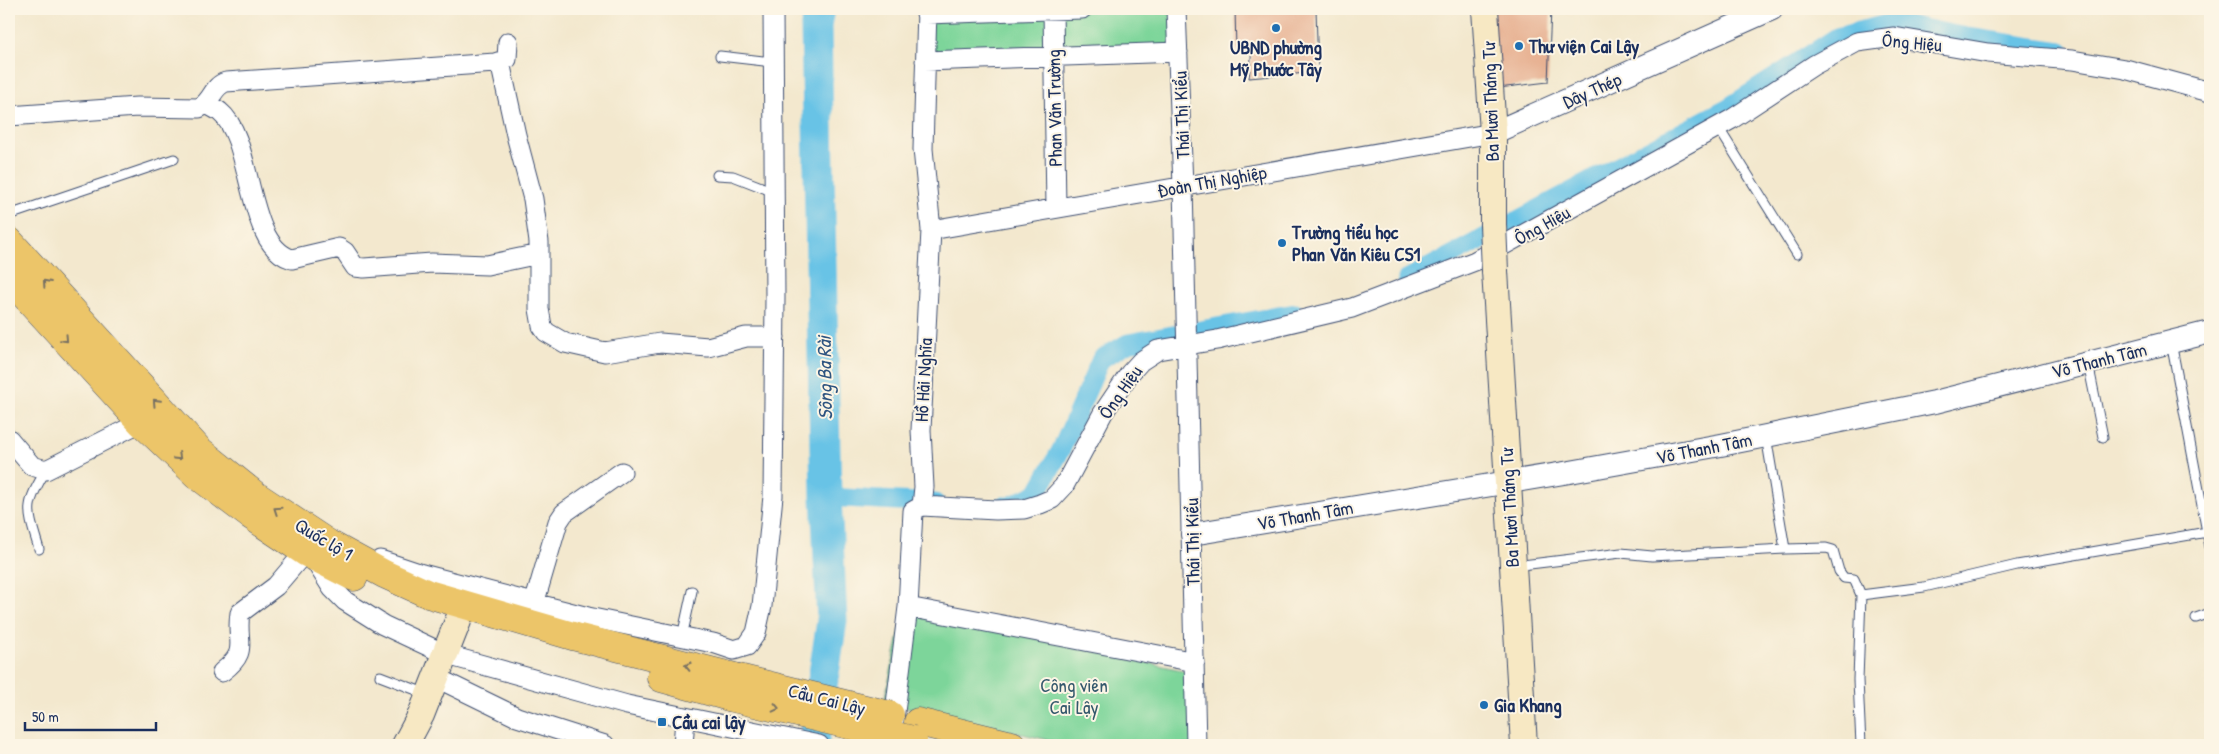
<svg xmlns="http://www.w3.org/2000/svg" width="2219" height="754" viewBox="0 0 2219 754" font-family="'Patrick Hand',sans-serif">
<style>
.green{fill:#7dd59a;stroke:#4c827c}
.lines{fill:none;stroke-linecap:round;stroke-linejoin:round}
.canal{stroke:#68c3e6;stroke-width:19}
.river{stroke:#68c3e6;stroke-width:31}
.building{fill:#e7b192}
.service-casing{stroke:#3b4b6f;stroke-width:11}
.minor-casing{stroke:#3b4b6f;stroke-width:21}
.tertiary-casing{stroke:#3b4b6f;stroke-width:24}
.secondary-casing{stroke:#3b4b6f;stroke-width:28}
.primary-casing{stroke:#3b4b6f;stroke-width:29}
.service{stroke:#fff;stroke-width:9}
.minor{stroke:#fff;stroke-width:19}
.tertiary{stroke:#fff;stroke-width:22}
.secondary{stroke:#f7e8c3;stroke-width:26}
.primary{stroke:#ecc569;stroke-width:28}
.secondary-bridge-casing{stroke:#3b4b6f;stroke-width:28;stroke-linecap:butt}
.primary-bridge-casing{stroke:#3b4b6f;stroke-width:29;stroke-linecap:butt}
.secondary-bridge{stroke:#f7e8c3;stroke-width:26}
.primary-bridge{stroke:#ecc569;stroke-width:28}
.oneway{stroke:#797263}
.poi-dot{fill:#1f6fb2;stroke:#fcf5e5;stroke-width:2}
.labels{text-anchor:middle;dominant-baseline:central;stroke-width:4;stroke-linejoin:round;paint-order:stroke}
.street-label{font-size:19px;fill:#1b2f5e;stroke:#fcf5e5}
.poi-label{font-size:19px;font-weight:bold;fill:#1b2f5e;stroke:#fcf5e5;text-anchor:start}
.park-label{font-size:19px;fill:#34586d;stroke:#fcf5e5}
.water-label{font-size:20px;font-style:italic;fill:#2e5480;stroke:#fcf5e5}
</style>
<rect width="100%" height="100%" fill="#fcf5e5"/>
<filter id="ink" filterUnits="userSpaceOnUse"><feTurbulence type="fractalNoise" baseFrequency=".02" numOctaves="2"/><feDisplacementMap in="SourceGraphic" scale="10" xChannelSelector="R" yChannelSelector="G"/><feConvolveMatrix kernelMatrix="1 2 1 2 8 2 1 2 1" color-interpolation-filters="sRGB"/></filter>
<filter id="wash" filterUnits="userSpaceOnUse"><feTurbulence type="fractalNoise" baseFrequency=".0096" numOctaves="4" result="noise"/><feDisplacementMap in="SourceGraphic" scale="20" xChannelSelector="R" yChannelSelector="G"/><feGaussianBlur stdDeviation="1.12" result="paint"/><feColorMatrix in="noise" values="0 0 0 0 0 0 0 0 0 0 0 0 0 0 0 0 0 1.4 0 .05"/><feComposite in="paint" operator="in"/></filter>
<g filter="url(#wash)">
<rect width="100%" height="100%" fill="#f3e8ce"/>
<path class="green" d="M1082 9H1176L1178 52 925 61 926 14Z
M905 609 1195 673 1196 745H1070L884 702Z"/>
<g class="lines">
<path class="canal" d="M1407 279 1727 108 1837 37 1894 22 1961 36 2061 51
M826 497 935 503
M1002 506H1010L1037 493 1061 450 1101 359 1128 343 1295 313"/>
<path class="river" d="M813 745 832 621 826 497 816 26 819 9"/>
</g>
<g id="blocks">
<path class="building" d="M1235 9H1316L1318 72 1249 78 1252 48 1236 50Z
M1485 9H1551L1548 82 1490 89Z"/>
</g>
</g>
<g filter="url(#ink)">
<use href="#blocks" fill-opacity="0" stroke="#3b4b6f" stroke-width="1"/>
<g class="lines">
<defs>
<path id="service" d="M720 56 772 62
M1718 127 1797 254
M717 175 733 176 774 192
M9 215 174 159
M2088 363 2103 437
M1766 436 1785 549 1826 548 1833 550 1839 571 1844 578 1854 579 1861 595
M2210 531 2207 532 2210 547
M39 549C27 509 24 507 46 470
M1514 566 1621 553 1652 556 1785 549
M2196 618 2210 613
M682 637 692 591
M380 676 427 694
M1861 745 1858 680 1861 595 1924 587 2017 565 2207 532 2171 342"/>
<path id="minor" d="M1053 9 1056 208
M1176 9 1183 186 1196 745
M926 14 1082 9
M925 61 1178 52
M500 62 516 135 533 199 539 242V309L542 326 546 332 565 343 605 352 660 343 708 347 746 337H775
M207 104C211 107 217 109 220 112 254 139 245 246 292 259L339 248 345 252 355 267 364 268 432 263 487 265 539 254
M9 116 137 107 199 108C213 101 212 86 226 82L495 63 507 59 508 42
M931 230 1493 133
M9 439 32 466 46 470 141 422
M922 506 996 510 1024 509 1040 504 1052 499 1064 486 1103 413 1130 373 1141 361 1158 350 1217 340 1352 308 1475 261 1732 119 1814 65 1857 42 1894 37 1988 53 2072 60 2125 69 2210 92
M922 506 924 487 921 430 931 230 923 149 927 9
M313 558 332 588 345 601 383 625 447 655 627 705 819 745
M380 560 422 574 588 617 713 643 734 650 747 646 756 633 762 606 773 496 775 298 773 9
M534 604 558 522 564 513 622 472
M908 607 1195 662
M222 672C251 650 235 643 240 613L276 586 305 552
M437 678 517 717 605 745
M893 728 908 607 913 511 922 506
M683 745 685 719"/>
<path id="tertiary" d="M1493 133 1772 9
M1192 534 1570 472 1721 445 1935 402 2210 332"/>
<path id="secondary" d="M1485 9 1493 133V224
M1495 271 1524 745
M405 745 421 715 458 621"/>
<path id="primary" d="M9 241 199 450 255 495 329 544 384 574 428 594 576 637 735 677
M9 278 141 422 197 475 250 515 305 552 354 577
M661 678 729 697
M918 722 1012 745"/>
</defs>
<use href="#service" class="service-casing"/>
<use href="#minor" class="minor-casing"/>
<use href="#tertiary" class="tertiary-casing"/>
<use href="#secondary" class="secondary-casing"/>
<use href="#primary" class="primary-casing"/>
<use href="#service" class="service"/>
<use href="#minor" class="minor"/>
<use href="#tertiary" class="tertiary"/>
<use href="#secondary" class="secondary"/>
<use href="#primary" class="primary"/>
<defs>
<path id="secondary-bridge" d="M1493 224 1495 271"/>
<path id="primary-bridge" d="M735 677 890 715
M729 697 913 740"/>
</defs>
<use href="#secondary-bridge" class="secondary-bridge-casing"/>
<use href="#primary-bridge" class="primary-bridge-casing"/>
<use href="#secondary-bridge" class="secondary-bridge"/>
<use href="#primary-bridge" class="primary-bridge"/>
</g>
<defs><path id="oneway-chevron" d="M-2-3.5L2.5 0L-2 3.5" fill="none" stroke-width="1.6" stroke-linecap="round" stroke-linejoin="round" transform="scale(1.25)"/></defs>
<g class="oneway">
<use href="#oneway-chevron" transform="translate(46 283) rotate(-132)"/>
<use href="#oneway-chevron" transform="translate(65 339) rotate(47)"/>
<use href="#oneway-chevron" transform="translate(156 402) rotate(-133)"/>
<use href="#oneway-chevron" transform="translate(178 457) rotate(43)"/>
<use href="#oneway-chevron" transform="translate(277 510) rotate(-146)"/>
<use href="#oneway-chevron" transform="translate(688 666) rotate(-167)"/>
<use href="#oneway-chevron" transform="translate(776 708) rotate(13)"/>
</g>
</g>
<g class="poi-dot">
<circle cx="1276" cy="28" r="5"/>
<circle cx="1519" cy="46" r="5"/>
<circle cx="1282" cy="243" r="5"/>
<circle cx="1484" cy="705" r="5"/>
<rect x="657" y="717" width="10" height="10" rx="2.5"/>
</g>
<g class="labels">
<g class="street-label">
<text transform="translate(1912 42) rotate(5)">Ông Hiệu</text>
<text transform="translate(1592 90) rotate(-24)">Dây Thép</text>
<text transform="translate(1490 102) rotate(-92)">Ba Mươi Tháng Tư</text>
<text transform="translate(1054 108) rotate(-91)">Phan Văn Trường</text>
<text transform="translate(1181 115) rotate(-92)">Thái Thị Kiểu</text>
<text transform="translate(1212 181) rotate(-10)">Đoàn Thị Nghiệp</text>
<text transform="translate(1542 225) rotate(-29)">Ông Hiệu</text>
<text transform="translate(2099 360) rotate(-14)">Võ Thanh Tâm</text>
<text transform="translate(923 380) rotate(-87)">Hồ Hải Nghĩa</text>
<text transform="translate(1120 392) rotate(-55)">Ông Hiệu</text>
<text transform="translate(1704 448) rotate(-11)">Võ Thanh Tâm</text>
<text transform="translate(1509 508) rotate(-93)">Ba Mươi Tháng Tư</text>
<text transform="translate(1305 515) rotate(-10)">Võ Thanh Tâm</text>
<text transform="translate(324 539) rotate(31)">Quốc lộ 1</text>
<text transform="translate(1192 542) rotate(-91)">Thái Thị Kiểu</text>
<text transform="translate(827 699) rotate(14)">Cầu Cai Lậy</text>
</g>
<g class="poi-label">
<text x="1529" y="46">Thư viện Cai Lậy</text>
<text x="1276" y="47" text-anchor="middle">UBND phường<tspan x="1276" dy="22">Mỹ Phước Tây</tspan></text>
<text x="1292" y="232">Trường tiểu học<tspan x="1292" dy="22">Phan Văn Kiêu CS1</tspan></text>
<text x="1494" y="705">Gia Khang</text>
<text x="672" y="722">Cầu cai lậy</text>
</g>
<g class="park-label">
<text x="1074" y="685">Công viên<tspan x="1074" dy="22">Cai Lậy</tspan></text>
</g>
<g class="water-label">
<text transform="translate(824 378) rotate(-91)">Sông Ba Rài</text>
</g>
</g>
<rect width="2219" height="754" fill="none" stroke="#fcf5e5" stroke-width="30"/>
<path d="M25 722v8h131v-8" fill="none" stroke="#1b2f5e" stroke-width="2.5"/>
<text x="32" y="722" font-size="15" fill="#1b2f5e" stroke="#fcf5e5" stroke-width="4" paint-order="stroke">50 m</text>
</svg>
